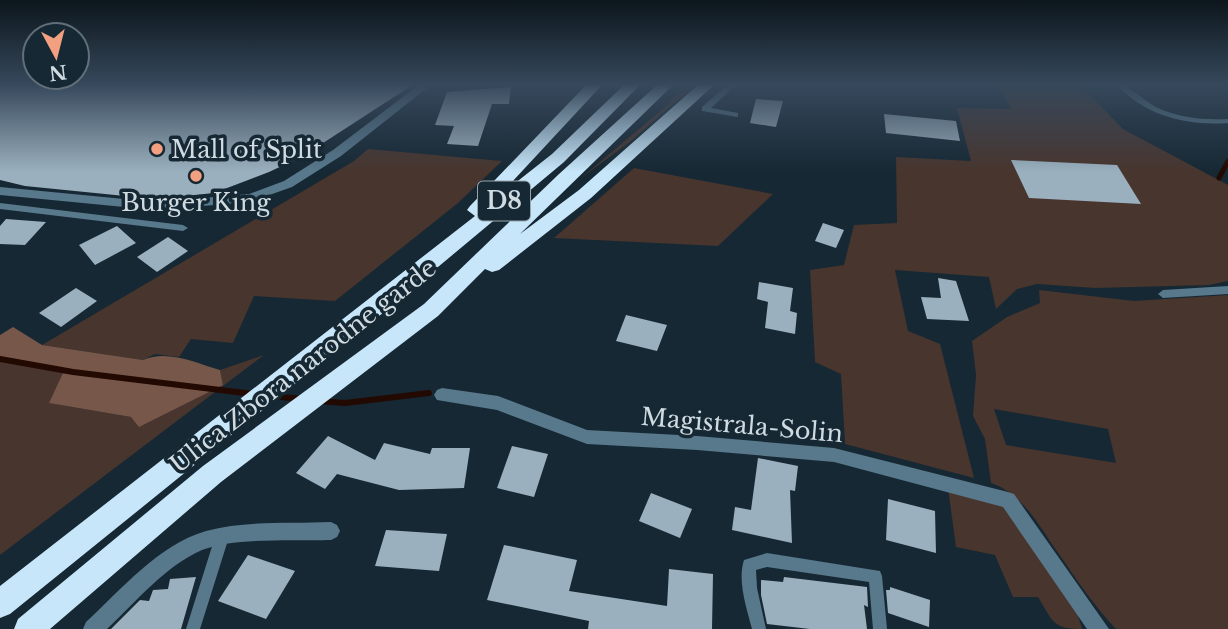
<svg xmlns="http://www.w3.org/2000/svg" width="1228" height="629" viewBox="0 0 1228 629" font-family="'Libre Baskerville',serif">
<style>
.green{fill:#48352e;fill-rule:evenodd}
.forest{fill:#77574a}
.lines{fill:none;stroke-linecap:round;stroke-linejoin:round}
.stream-far1{stroke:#220901;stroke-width:5}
.stream{stroke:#220901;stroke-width:6}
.building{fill:#9bb0be}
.lane{fill:#58788c;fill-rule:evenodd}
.street{fill:#58788c;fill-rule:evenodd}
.highway{fill:#c7e6fa;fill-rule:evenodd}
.poi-dot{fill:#f2a07f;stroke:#162833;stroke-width:2.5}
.labels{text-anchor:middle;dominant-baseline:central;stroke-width:7;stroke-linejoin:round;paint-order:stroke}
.shield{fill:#162833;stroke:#98a5ad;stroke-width:2}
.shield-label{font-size:23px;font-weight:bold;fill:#cfdae1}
.poi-label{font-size:24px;fill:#cfdae1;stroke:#162833;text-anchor:start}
.street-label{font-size:24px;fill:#cfdae1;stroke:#162833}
</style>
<rect width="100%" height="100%" fill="#162833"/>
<path class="green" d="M687 84H696L631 141 581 178 665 107Z
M998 84H1079L1123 129 1228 185V281L1209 285 1095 288 1037 284 1017 289 996 309 989 277 895 270 908 331 940 344 974 478 845 444 841 374 815 362 810 270 844 265 854 225 897 223 896 157 971 161 957 108 1011 109Z
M368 149 502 161 458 203 335 301 254 296 233 343 191 339 179 357 155 354 143 360 42 345 354 161Z
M634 168 773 194 718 246 554 238Z
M1039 290 1134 301 1228 295V629H1116C1095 607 1076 579 1059 554 1040 528 1024 494 991 483L985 439 973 416 976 375 972 341 1007 317 1040 303ZM994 409 1108 429 1116 463 1006 445Z
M264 355 0 555V361L64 373 50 403 131 417 223 385 220 370Z
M948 488 999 502 1010 512 1076 609 1082 629C1052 629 1053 621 1038 597H1013L995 555 956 547Z"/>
<path class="forest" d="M13 327 42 345 143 360C167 349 196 363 220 370L223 385 139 427 131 417 49 403 63 373 0 361V335Z"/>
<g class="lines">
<path class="stream-far1" d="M1219 178 1228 161"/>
<path class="stream" d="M0 359 73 372 253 394
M271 396 302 399
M319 401 345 403 429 393"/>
</g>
<path class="building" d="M0 84H414L303 156 269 172 214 193 155 199 25 186 0 180Z
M511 87 509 104H492L478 146 447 144 454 126 435 125 447 92Z
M756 99 783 101 776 127 750 123Z
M884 114 956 121 960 141 886 133Z
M1011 160 1117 165 1141 204 1029 198Z
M6 219 46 222 25 245 0 244V226Z
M823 223 844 230 836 248 815 241Z
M117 226 136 243 95 265 79 245Z
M168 237 188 251 157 272 137 257Z
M938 278 956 281 969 321 927 319 921 297 941 298Z
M759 282 793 288 790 311 797 313 795 334 765 328 768 302 757 299Z
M76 288 97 301 61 327 39 313Z
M626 315 667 325 657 351 616 341Z
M328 436 375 460 384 443 430 454 432 448H470L464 488 399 490 337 474 325 489 296 473Z
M512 446 548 454 534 497 497 488Z
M758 458 798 466 795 491 790 490 792 543 732 530 735 507 751 510Z
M651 493 692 509 680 538 639 521Z
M888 499 935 511 936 553 886 540Z
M386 530 447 534 439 571 375 566Z
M504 545 577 560 569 591 667 606 669 569 713 574 712 629H588L589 621 487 600Z
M248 555 295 571 266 619 218 601Z
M196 577 181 629H111L140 600 149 601 153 590 168 589 170 579Z
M784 577 867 587 868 607 864 605 867 629H810L767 624 761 595V580L783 582Z
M890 587 930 600 929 627 888 613 886 590H890Z"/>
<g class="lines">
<path class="lane" d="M728 84H737L711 108 738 113V117L702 111V107Z
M1116 84C1129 84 1145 102 1158 108 1180 118 1204 120 1228 119V123C1187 126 1145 116 1116 84Z
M0 203 183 225 188 228 183 231 0 209Z
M1228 286V294L1163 298 1158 294 1163 290Z
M222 530 227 532 229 537 200 629H186L215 537 217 532Z
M767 553 880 571 882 576 887 629H873L869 582 767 567 756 570 757 588 766 629H752C747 609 737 581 744 560Z"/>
<path class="street" d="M420 84H432L341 156 292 187 250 202 155 210 0 195V187L155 202 249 194 284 181 333 150Z
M442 388 498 396 587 430 697 436 834 448 1008 492 1014 494 1109 629H1087L1003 507 834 462 697 450 587 444 497 410 437 400 434 395 437 390Z
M331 522 337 525 340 531 337 537 331 540C296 541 234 537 202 550 165 566 136 602 107 629H83L86 622C122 589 158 545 206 531 246 520 291 524 331 522Z"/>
<path class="highway" d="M587 84H603L499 196 552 154 625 84H641L564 162 384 312 10 614 0 618V586L475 216 467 210 470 206Z
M658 84H674L520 234 579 190 699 84H715L591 198 499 270 492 272 485 269 438 316 221 482 50 629H14L18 619 203 466 424 304 559 174Z"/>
</g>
<linearGradient id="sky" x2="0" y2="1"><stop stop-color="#0c161c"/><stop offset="0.49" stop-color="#36485b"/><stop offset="1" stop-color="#36485b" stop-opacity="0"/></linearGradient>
<rect width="1228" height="172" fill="url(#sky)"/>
<g class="poi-dot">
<circle cx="157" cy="149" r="7"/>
<circle cx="196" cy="176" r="7"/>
</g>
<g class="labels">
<rect class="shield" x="478" y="181.5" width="52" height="39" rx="5"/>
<g class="shield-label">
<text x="504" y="201">D8</text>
</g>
<g class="poi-label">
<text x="171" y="149">Mall of Split</text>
<text x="196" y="202" text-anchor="middle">Burger King</text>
</g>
<g class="street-label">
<text transform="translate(303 366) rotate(-38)">Ulica Zbora narodne garde</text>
<text transform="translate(742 425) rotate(5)">Magistrala-Solin</text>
</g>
</g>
<g transform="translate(56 56) rotate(173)"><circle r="33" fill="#162833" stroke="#606f79" stroke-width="2"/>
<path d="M0-5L12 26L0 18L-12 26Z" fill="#f2a07f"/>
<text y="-10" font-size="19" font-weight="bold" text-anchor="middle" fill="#cfdae1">N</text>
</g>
</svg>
